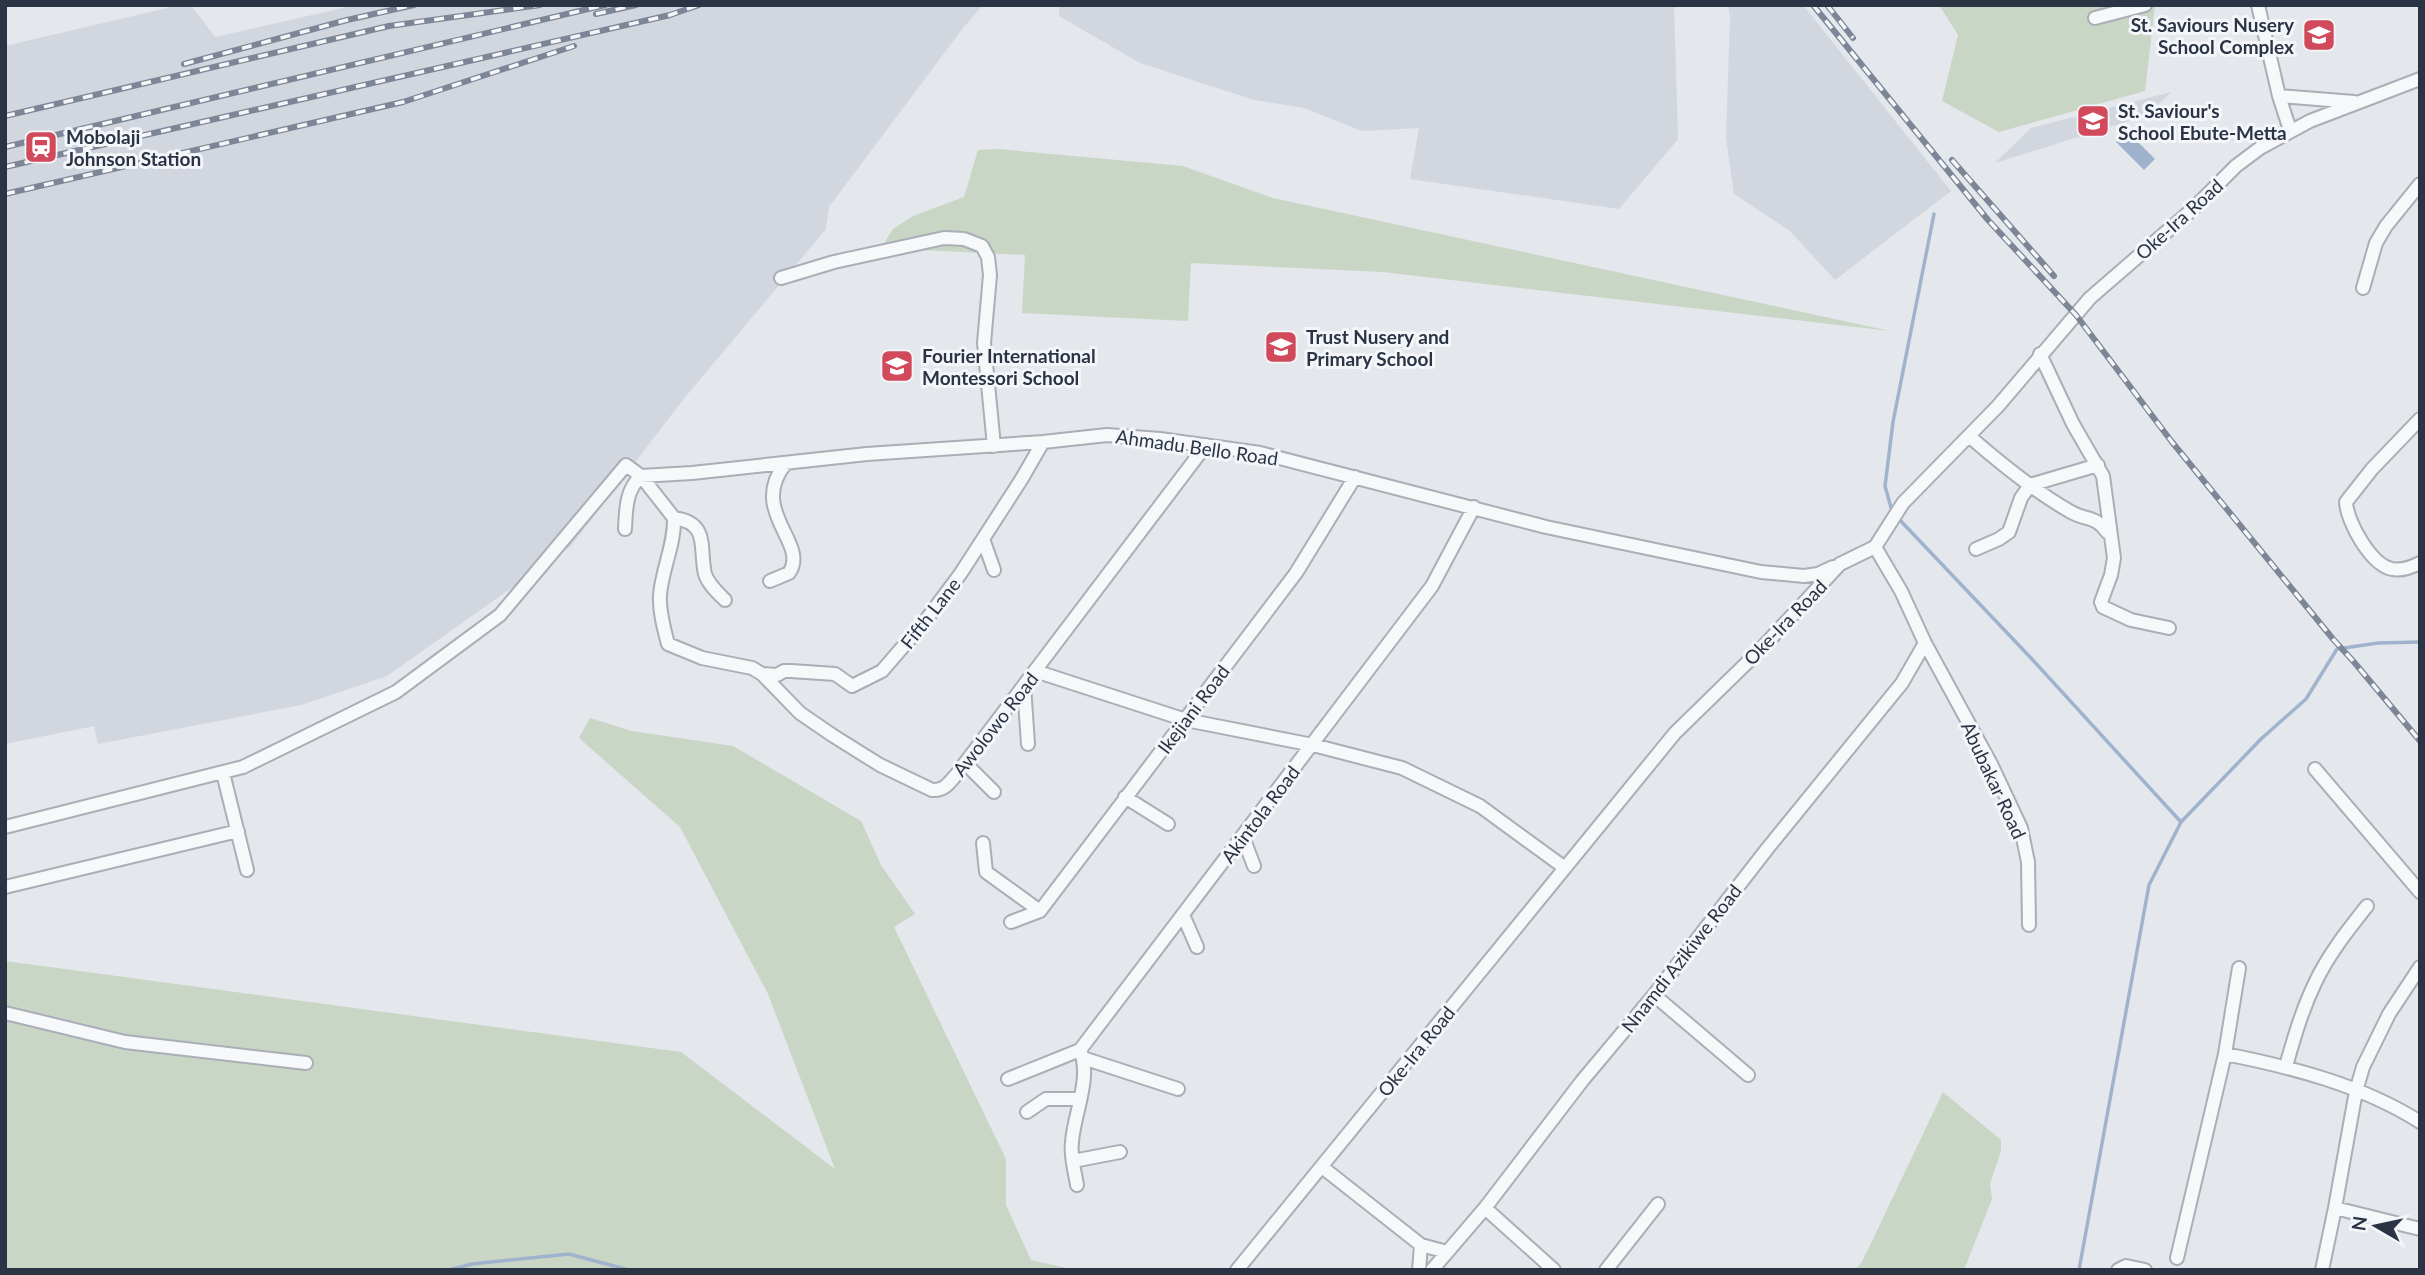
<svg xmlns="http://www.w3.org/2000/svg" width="2425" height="1275" viewBox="0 0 2425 1275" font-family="Lato,sans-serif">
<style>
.built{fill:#d2d6de}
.green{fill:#c9d6c5}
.water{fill:#9fb4cc}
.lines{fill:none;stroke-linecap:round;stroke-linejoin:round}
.stream{stroke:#9fb4cc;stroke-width:3.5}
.street-casing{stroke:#a9aeb7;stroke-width:16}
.street{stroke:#f7f8fa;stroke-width:12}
.rail-casing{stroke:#7d8696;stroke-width:6}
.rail{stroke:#f4f6f9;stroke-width:3.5;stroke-dasharray:10;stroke-linecap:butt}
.labels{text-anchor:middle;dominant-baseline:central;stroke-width:6;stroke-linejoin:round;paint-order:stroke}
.poi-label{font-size:19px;font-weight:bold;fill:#2b3445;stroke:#f4f6f9;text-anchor:start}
.street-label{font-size:19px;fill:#2b3445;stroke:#f4f6f9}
</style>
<rect width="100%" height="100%" fill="#e4e7ec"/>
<path class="built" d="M180 5H191L215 37 356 5H983L963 28 829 207 826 229 682 401 571 546 387 676 301 705 98 744 94 726 5 744V46Z
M1059 5H1674L1678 139 1619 209 1410 179 1419 128 1362 131 1304 108 1254 100 1140 63 1059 16Z
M1728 5H1803L1951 191 1835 280 1790 231 1734 194 1726 138 1730 17Z
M2171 92 2148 115 1995 163 2031 128Z"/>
<path class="green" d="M1939 5H2155L2145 91 1999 132 1942 101 1958 35Z
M998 149 1183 166 1273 198 1890 331 1383 272 1191 263 1188 321 1022 313 1025 255 881 248 893 229 913 216 964 197 978 150Z
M590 718 632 731 733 746 861 821 881 865 915 914 894 927 1006 1159V1205L1031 1260 1076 1270H5V961L681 1052 835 1169 768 994 680 827 579 738Z
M1943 1092 2001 1140V1151L1990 1184 1992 1199 1964 1270H1855L1862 1262Z"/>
<path class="water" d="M2127 131 2155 159 2144 170 2116 142Z"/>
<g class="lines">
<path class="stream" d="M1892 511 1885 486 1893 422 1934 214
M1897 517 2030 657 2180 821
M449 1270 472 1264 569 1254 629 1270
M2079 1270 2149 885 2181 822 2261 739 2306 699 2337 649 2378 643 2420 642"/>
<defs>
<path id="street" d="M2258 5 2279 96 2290 130
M2095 18 2145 5
M2279 96 2354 102
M781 278 834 262 944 238 964 239 982 246 988 257 990 275 984 343 994 446
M2363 288 2376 243 2386 226 2420 184
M2040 354 2073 424 2103 476 2114 558 2111 575 2101 602 2103 607 2131 620 2169 628
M2420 419 2372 469 2346 502C2347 522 2371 565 2392 569 2401 571 2412 567 2420 563
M1969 436C2001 464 2034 491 2071 512 2087 521 2095 515 2107 532
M674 518C710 523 699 548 705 574 708 584 718 593 725 600
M625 529C626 508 626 490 641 476L692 473 867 454 1043 442 1107 435 1160 439 1260 453 1546 527 1761 572 1804 576 1818 574 1833 567
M983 539 994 570
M1875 547 1901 591 1925 643 1991 764 2021 828 2028 862 2029 925
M1976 549 1999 539 2009 532 2021 498 2030 485 2098 465
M770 581 789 573C810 543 748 512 785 464
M1035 671 1186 720 1313 745 1402 768 1480 806 1565 868
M762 674 777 675 784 671H791L835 674 852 686 882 671 926 620 961 573 1021 480 1043 442
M1024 686 1028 744
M965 763 994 792
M2315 769 2420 892
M223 773 247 870
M1125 797 1168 824
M5 827 243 767 396 692 500 615 626 465 641 476 674 518C675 544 662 569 660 595 659 611 664 629 668 644L702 658 752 668 762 674 800 713 832 735 880 765 932 790C944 791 948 784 956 775L1206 445
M1243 837 1254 866
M983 843 986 872 1040 911
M5 887 238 831
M1183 915 1197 947
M1011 922 1040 911 1296 573 1355 477
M2420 967 2389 1014 2363 1067 2356 1091 2335 1208 2420 1229
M1654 995 1748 1075
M5 1013 125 1042 306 1063
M2225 1054C2291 1067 2362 1085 2420 1122
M1083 1058 1178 1089
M2286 1066C2294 1038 2302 1010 2315 983 2328 955 2348 930 2367 906
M1008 1079 1080 1050 1432 586 1474 507
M1027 1112 1046 1099H1080
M1073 1161 1120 1152
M1322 1167 1421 1245 1447 1252
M1077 1185C1075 1172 1070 1156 1072 1142 1074 1113 1092 1078 1080 1050
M1485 1208 1554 1270
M2177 1258 2225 1054 2239 968
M1237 1270 1675 733 1760 650 1840 564 1875 547 1903 503 1998 406 2090 298 2194 208 2236 166 2260 148 2310 121 2420 79
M1419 1270 1421 1245
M1432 1270 1485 1208 1582 1081 1654 995 1767 849 1902 683 1925 643
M1606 1270 1658 1204
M2118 1270 2126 1266 2145 1270
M2322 1270 2335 1208"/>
</defs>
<use href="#street" class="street-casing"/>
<use href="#street" class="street"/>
<defs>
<path id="rail" d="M1813 5 1988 220 2076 315 2172 442 2333 639 2354 662 2420 741
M1827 5 1853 38
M596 14 636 5
M184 64 347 20 414 5
M5 116 389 26 540 5
M5 147 605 5
M1952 160 2054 276
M5 167 670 15 699 5
M5 194 403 102 574 46"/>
</defs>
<use href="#rail" class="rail-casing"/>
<use href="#rail" class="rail"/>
</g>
<defs>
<symbol id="school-square" viewBox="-11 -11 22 22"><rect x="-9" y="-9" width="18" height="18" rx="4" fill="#d1495b" stroke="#f4f6f9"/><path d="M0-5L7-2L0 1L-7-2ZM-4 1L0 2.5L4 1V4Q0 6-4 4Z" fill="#fff"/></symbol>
<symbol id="station-square" viewBox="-11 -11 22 22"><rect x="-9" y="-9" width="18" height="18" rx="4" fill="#d1495b" stroke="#f4f6f9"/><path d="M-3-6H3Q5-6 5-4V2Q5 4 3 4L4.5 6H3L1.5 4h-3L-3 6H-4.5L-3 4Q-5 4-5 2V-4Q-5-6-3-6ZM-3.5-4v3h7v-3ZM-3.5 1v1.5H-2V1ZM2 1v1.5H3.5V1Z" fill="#fff"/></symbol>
</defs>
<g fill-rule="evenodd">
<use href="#school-square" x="2300" y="16" width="38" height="38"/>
<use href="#school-square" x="2074" y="102" width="38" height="38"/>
<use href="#station-square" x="22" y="128" width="38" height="38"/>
<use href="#school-square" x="1262" y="328" width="38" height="38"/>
<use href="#school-square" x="878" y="347" width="38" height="38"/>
</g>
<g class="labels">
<g class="poi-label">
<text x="2294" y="24" text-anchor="end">St. Saviours Nusery<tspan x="2294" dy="22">School Complex</tspan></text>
<text x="2118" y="110">St. Saviour's<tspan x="2118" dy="22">School Ebute-Metta</tspan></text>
<text x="66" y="136">Mobolaji<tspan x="66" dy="22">Johnson Station</tspan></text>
<text x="1306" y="336">Trust Nusery and<tspan x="1306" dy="22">Primary School</tspan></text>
<text x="922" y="355">Fourier International<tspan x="922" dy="22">Montessori School</tspan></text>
</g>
<g class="street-label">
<text transform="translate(2179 219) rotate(-42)">Oke-Ira Road</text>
<text transform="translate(1197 447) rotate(8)">Ahmadu Bello Road</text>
<text transform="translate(930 613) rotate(-52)">Fifth Lane</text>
<text transform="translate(1785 622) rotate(-46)">Oke-Ira Road</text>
<text transform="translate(1193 709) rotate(-53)">Ikejiani Road</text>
<text transform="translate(995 724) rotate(-52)">Awolowo Road</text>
<text transform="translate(1994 780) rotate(65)">Abubakar Road</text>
<text transform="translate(1260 814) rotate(-53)">Akintola Road</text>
<text transform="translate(1681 958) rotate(-52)">Nnamdi Azikiwe Road</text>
<text transform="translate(1416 1051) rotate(-51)">Oke-Ira Road</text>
</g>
</g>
<rect width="2425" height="1275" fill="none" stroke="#2b3445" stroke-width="14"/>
<g transform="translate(2376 1226) rotate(279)" stroke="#f4f6f9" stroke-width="5" paint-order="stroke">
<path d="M0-5L12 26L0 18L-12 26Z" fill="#2b3445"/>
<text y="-10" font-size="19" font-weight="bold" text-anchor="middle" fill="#2b3445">N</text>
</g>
</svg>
